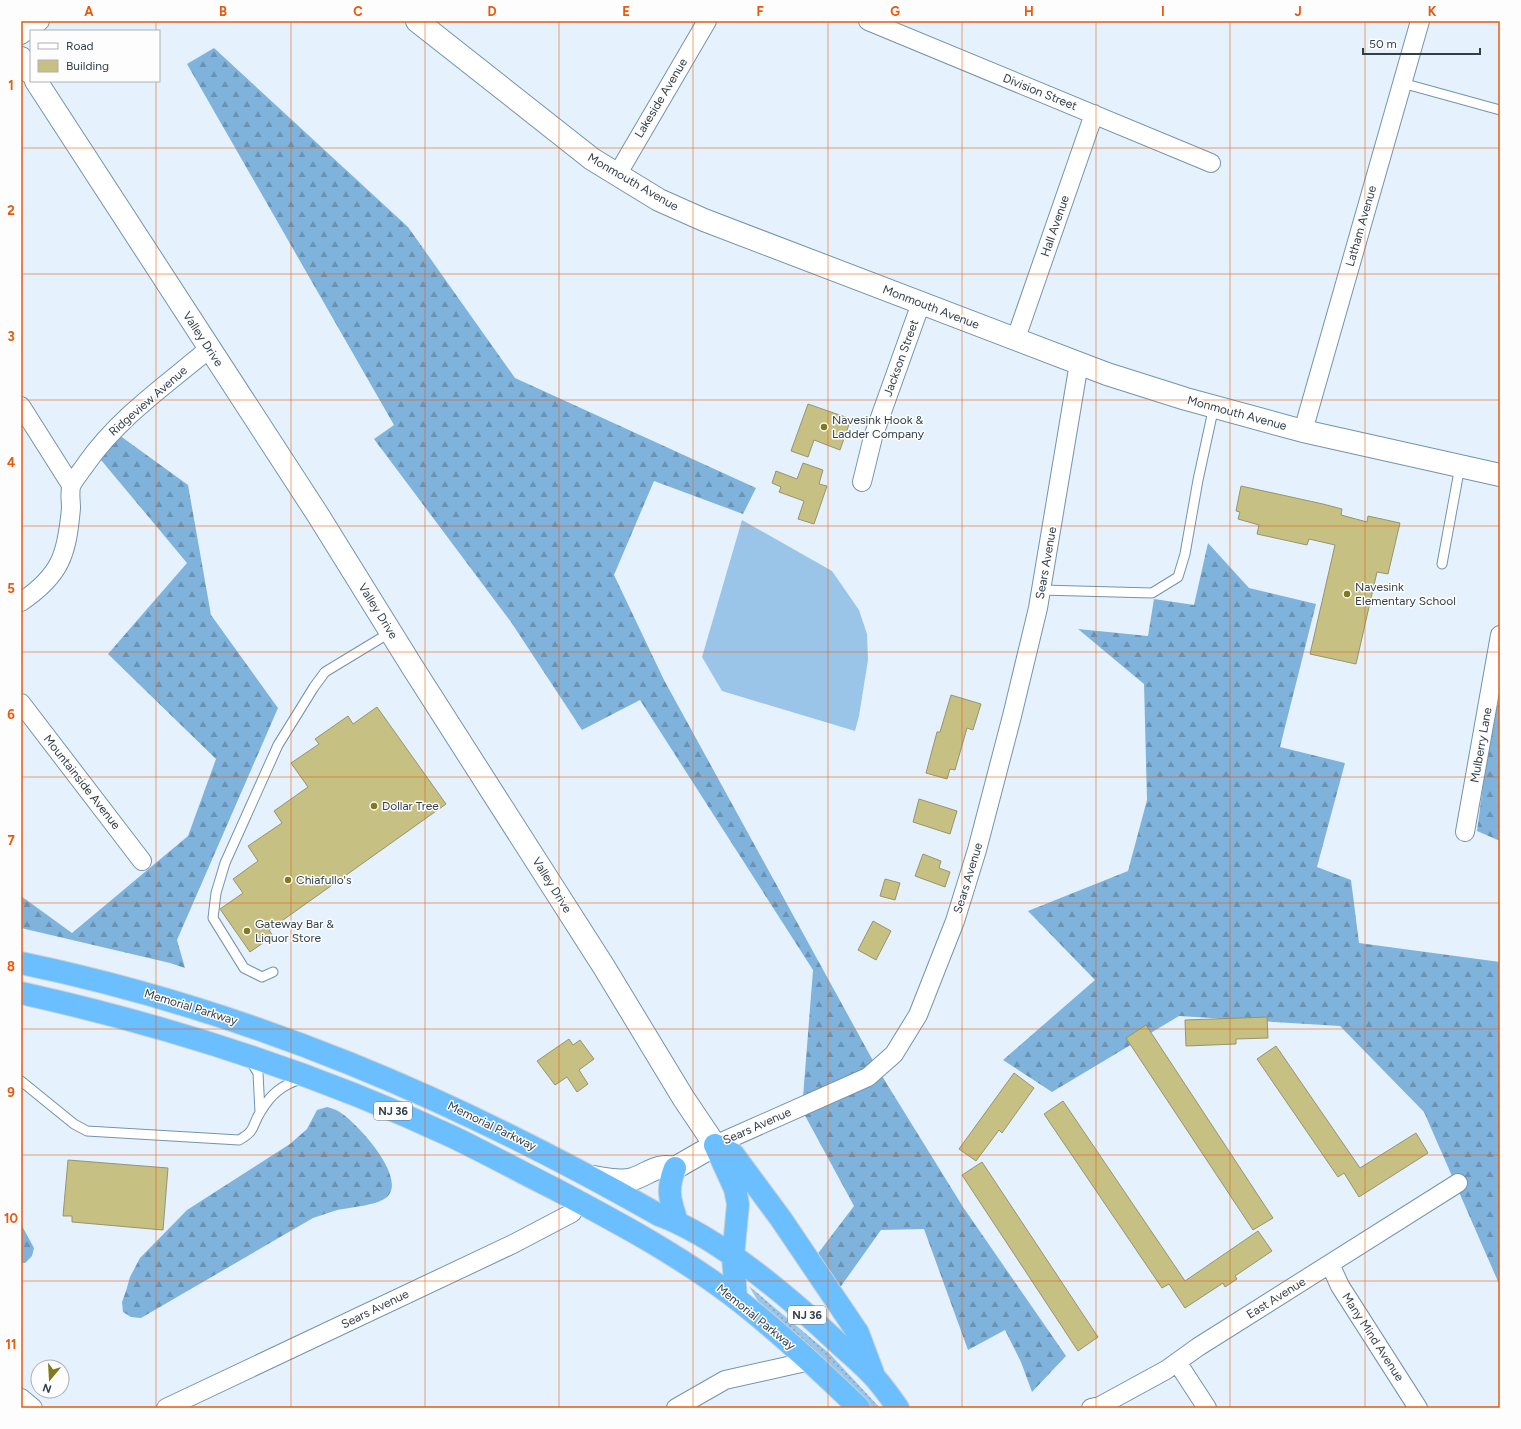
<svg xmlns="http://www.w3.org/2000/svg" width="1521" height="1429" viewBox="0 0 1521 1429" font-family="Figtree,sans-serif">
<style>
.grass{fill:url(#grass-dots)}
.forest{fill:url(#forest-firs)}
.pitch{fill:#9ac5e8}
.building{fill:#c6c082;stroke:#979470}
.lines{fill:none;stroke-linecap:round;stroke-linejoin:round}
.lane-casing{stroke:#7593ab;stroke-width:11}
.street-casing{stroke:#7593ab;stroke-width:20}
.secondary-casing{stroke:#7593ab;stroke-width:24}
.highway-casing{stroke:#ced1d3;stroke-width:24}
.lane{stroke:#fff;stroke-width:9}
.street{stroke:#fff;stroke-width:18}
.secondary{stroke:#fff;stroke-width:22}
.highway{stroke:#6bbfff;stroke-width:22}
.grid{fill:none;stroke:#e8590c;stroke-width:1;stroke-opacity:0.55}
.poi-dot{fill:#82781d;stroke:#fdfdfd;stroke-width:1.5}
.labels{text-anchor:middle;stroke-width:3;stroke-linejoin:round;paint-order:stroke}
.shield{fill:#fdfdfd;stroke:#6f787f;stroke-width:1}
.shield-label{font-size:11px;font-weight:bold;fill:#323f49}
.street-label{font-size:12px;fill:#323f49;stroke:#fdfdfd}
.poi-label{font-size:12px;fill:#323f49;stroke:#fdfdfd;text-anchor:start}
.neatline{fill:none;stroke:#e8590c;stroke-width:1.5}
.grid-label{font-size:13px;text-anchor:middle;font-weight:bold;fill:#e8590c}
</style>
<defs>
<pattern id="grass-dots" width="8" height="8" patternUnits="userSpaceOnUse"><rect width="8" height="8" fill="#9ac5e8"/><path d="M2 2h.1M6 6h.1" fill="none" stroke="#7ea1be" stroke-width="1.8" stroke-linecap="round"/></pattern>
<pattern id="forest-firs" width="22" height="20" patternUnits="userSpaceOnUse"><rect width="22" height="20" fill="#7fb3dc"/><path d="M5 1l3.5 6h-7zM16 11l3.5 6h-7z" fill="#6993b4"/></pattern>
</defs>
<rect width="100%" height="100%" fill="#e5f2fd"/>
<path class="grass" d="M749,1286L830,1354L880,1408H873L840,1376L759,1303Z"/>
<path class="forest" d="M214,48L408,227L515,378L756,488L743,514L654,481L614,575L664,680L877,1068L963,1207L1066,1356L1032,1392L1021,1362L1005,1330L968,1350L924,1229L881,1230L839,1289L816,1256L854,1206L802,1110L813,970L640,700L582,730L511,622L374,439L394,425L187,64Z
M108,427L188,485L211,615L278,708L177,940L185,968L170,963L21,928V896L72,933L188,836L216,759L108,654L187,563L91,448Z
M1208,543L1249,588L1316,604L1280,747L1345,763L1317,867L1351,880L1359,943L1500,962V1286L1424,1112L1340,1026L1179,1016L1052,1092L1003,1060L1095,980L1028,911L1128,871L1147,800L1144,684L1078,629L1148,636L1154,599L1194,605Z
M1500,703V841L1477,831L1493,710Z
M327,1107C330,1108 335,1109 338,1111C356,1121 408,1178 387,1197C377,1206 348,1207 334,1211C327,1213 320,1216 313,1218L141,1318L131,1317L123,1312L122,1302L126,1291L130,1277L140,1258L187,1210L290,1144L307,1129L317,1110Z
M21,1224L34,1248L32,1256L25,1263H21Z"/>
<path class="pitch" d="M742,520L832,571L859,610L867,634L868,660L859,716L855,731L722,691L702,657Z"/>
<path class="building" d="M808,404L851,419L840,450L814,440L808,457L791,451Z
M803,463L823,470L819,484L827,486L814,524L798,519L804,501L779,492L781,487L772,483L776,471L797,479Z
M1241,486L1323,504L1342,509L1341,515L1367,522L1368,516L1400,523L1388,574L1377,572L1356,664L1310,654L1335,545L1309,539L1307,545L1257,534L1259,525L1238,519L1240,512L1236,511Z
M951,695L981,704L973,730L967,728L955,770L950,769L947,779L926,773L937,732H940Z
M377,707L446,804L269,930L273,936L250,952L220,909L243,893L233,879L258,861L248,846L282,823L274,811L308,787L291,763L319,744L315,739L348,716L353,724Z
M919,799L957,811L950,834L913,822Z
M923,854L941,861L939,868L950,872L945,887L915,876Z
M885,879L900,883L895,900L880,896Z
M873,921L891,931L876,960L858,950Z
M1267,1017L1268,1038L1236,1039V1044L1186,1046L1185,1020Z
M1146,1025L1273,1218L1253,1230L1126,1038Z
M569,1039L573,1045L580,1040L594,1059L579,1070L588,1084L577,1092L567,1077L555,1085L537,1061Z
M1276,1046L1360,1168L1416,1133L1428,1153L1359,1197L1344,1173L1338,1177L1257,1059Z
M1014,1073L1034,1088L1002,1133L999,1130L976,1161L959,1149Z
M1063,1101L1185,1281L1258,1231L1272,1251L1235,1276L1237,1279L1225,1287L1223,1283L1185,1308L1169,1284L1162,1288L1044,1114Z
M68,1160L168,1168L163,1230L72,1222V1216H63Z
M982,1162L1098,1337L1078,1351L962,1175Z"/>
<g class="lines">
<g class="lane-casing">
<path id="lane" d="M1402,83L1500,110
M1442,564L1460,466
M1041,590L1152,593L1178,577L1185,554L1198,480L1214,406
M273,972L262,977L244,968L213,918L216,893L225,863L278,745L314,687L325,672L391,632
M250,1060L258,1073L260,1112
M21,1081L74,1124L87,1131L239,1140C257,1130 251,1126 261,1111C271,1094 282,1085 301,1079"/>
</g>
<g class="street-casing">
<path id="street" d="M868,21L1211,163
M21,35L40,21
M617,175L707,21
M1016,338L1094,114
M21,406L71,485
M1303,431L1420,21
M862,482L873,437L921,303
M21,602C61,575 67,554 71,508C71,501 69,490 72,484C76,477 82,470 86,464C119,417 166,385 210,348
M21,703L142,861
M1465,832L1500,635
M715,1145L868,1077L894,1054L918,1015L955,921L977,850L1012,716L1038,608L1079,363
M1330,1264L1340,1286L1418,1408
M1177,1362L1207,1408
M21,1398L33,1408
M166,1408L513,1244L572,1213L578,1202
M676,1408L725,1380L810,1361
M1091,1408L1100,1406L1166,1370L1198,1347L1458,1183"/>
</g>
<g class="secondary-casing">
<path id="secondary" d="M417,21L592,159L659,200L704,220L1107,374L1186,399L1303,431L1500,475
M21,58L31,73
M36,81L318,515L413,668L604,967L684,1099L715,1145L675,1168C656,1164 650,1173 633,1179C620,1183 606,1179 592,1177"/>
</g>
<g class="highway-casing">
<path id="highway" d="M21,963C251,1011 455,1099 659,1215C721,1238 790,1298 838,1343C851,1355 865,1366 876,1379C884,1388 891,1398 898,1408
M21,993C169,1026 316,1073 453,1137C488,1154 521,1172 555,1189C617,1222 679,1255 734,1297C778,1331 819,1369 859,1408
M715,1145L733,1154L781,1219L858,1333L873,1373
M715,1145L735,1189L738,1204L733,1257L736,1298
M675,1168C666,1191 670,1199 677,1222"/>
</g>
<use href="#lane" class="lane"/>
<use href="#street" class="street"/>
<use href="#secondary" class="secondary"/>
<use href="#highway" class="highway"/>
</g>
<path class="grid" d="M156,21V31M291,21V1408M425,21V1408M559,21V1408M693,21V1408M828,21V1408M962,21V1408M1096,21V1408M1230,21V1408M1365,21V1408M156,81V1408M21,148H1500M21,274H1500M21,400H1500M21,526H1500M21,652H1500M21,777H1500M21,903H1500M21,1029H1500M21,1155H1500M21,1281H1500"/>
<g class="poi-dot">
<circle cx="824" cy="427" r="4"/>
<circle cx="1347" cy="594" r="4"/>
<circle cx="374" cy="806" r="4"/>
<circle cx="288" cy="880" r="4"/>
<circle cx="247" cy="931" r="4"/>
</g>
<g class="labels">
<g class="shield">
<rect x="374" y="1102" width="38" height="18" rx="3"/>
<rect x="788" y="1306" width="38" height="18" rx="3"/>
</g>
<g class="shield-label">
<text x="393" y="1115">NJ 36</text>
<text x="807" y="1319">NJ 36</text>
</g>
<g class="street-label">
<text transform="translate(1040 92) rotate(22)" y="4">Division Street</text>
<text transform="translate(661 98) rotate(-59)" y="4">Lakeside Avenue</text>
<text transform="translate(633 182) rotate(30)" y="4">Monmouth Avenue</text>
<text transform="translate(1055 226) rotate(-71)" y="4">Hall Avenue</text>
<text transform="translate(1361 226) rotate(-74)" y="4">Latham Avenue</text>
<text transform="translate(931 307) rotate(21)" y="4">Monmouth Avenue</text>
<text transform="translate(203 339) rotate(57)" y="4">Valley Drive</text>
<text transform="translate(901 358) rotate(-70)" y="4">Jackson Street</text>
<text transform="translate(148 401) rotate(-41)" y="4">Ridgeview Avenue</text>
<text transform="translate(1237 413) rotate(15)" y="4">Monmouth Avenue</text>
<text transform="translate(1046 563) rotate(-80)" y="4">Sears Avenue</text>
<text transform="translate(378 611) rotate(58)" y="4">Valley Drive</text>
<text transform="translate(1481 745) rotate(-80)" y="4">Mulberry Lane</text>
<text transform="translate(82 782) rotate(52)" y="4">Mountainside Avenue</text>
<text transform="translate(968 878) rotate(-73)" y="4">Sears Avenue</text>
<text transform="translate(552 885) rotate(58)" y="4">Valley Drive</text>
<text transform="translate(191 1007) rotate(17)" y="4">Memorial Parkway</text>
<text transform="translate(492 1126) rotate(26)" y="4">Memorial Parkway</text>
<text transform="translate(757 1126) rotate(-24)" y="4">Sears Avenue</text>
<text transform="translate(1276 1298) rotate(-32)" y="4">East Avenue</text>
<text transform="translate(375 1309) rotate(-26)" y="4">Sears Avenue</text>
<text transform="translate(756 1317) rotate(39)" y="4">Memorial Parkway</text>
<text transform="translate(1373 1337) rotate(57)" y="4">Many Mind Avenue</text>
</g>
<g class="poi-label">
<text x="832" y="424">Navesink Hook &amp;<tspan x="832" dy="14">Ladder Company</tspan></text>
<text x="1355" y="591">Navesink<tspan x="1355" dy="14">Elementary School</tspan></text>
<text x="382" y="810">Dollar Tree</text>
<text x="296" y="884">Chiafullo's</text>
<text x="255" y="928">Gateway Bar &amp;<tspan x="255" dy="14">Liquor Store</tspan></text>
</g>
</g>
<rect width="1521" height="1429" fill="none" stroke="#fdfdfd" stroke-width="44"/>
<rect x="30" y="30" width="130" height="52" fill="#fdfdfd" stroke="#acb1b5"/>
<rect x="38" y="43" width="20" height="6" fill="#ffffff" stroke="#acb1b5"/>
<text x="66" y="50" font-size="12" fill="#323f49">Road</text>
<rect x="38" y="60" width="20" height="12" fill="#c6c082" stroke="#acb1b5"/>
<text x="66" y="70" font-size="12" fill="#323f49">Building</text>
<g transform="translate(50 1379) rotate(198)"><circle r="19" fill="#fdfdfd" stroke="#acb1b5"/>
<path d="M0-3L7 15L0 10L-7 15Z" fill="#82781d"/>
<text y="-6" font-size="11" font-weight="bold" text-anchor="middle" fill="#323f49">N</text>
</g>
<path d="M1363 48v6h117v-6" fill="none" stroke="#323f49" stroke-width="2"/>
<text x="1369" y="48" font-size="12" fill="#323f49" stroke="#fdfdfd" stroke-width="3" paint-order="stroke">50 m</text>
<rect x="22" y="22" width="1477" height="1385" class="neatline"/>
<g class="grid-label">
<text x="89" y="16">A</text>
<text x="223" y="16">B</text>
<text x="358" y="16">C</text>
<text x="492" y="16">D</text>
<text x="626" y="16">E</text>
<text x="760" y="16">F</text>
<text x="895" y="16">G</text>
<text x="1029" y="16">H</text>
<text x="1163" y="16">I</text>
<text x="1298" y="16">J</text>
<text x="1432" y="16">K</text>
<text x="11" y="90">1</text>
<text x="11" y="215">2</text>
<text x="11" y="341">3</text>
<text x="11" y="467">4</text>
<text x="11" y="593">5</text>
<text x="11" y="719">6</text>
<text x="11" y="845">7</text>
<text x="11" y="971">8</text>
<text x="11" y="1097">9</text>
<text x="11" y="1223">10</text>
<text x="11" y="1349">11</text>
</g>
</svg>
